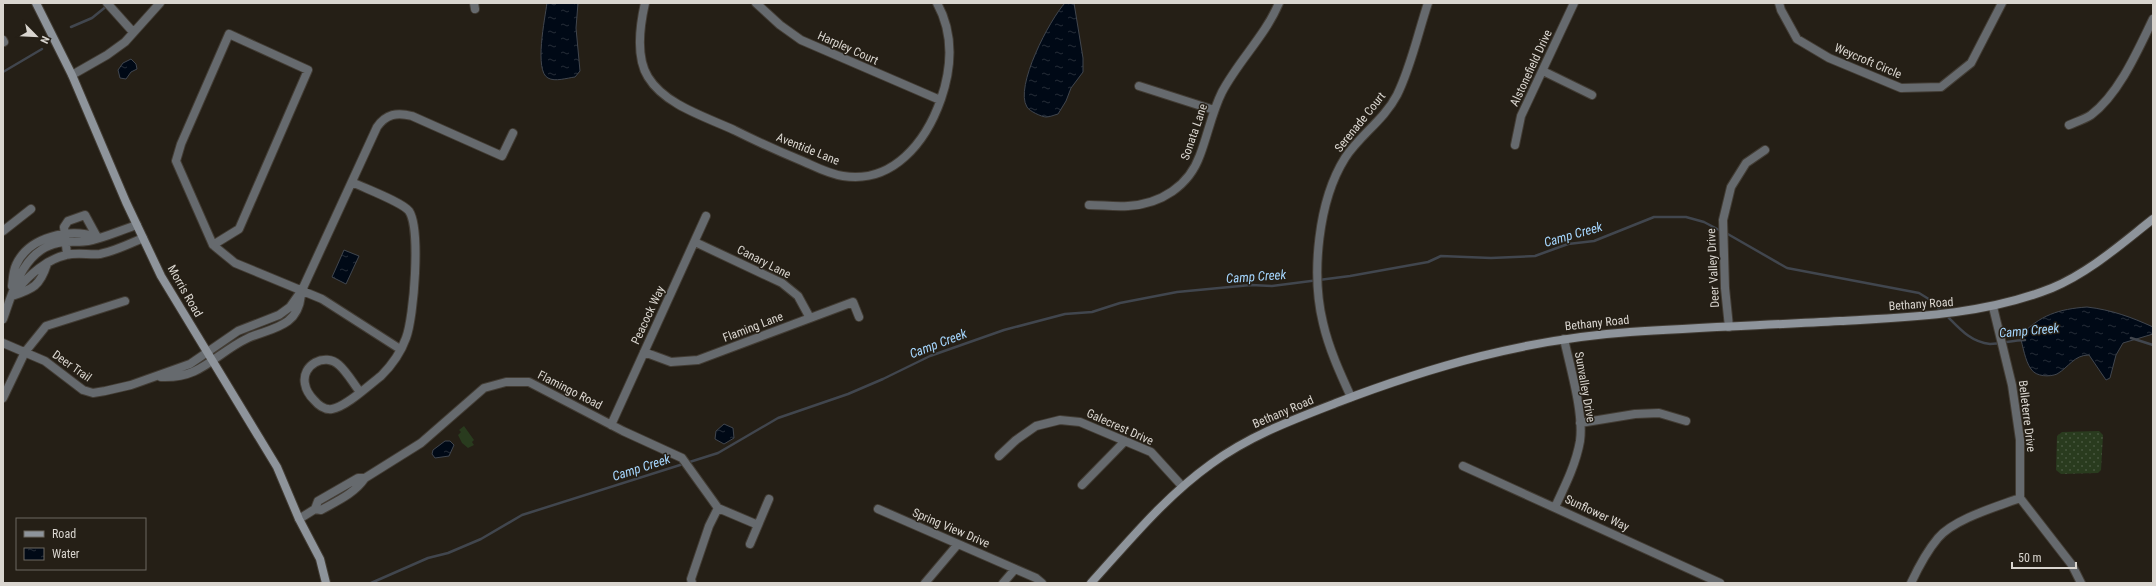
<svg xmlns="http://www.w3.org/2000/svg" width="2156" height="586" viewBox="0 0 2156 586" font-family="'Roboto Condensed',sans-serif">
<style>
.green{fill:#293b1e}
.park{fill:url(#park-dots)}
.water{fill:url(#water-ripples);stroke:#41464e}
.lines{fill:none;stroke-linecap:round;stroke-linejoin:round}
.stream{stroke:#41464e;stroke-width:2.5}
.street-casing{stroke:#423c34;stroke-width:10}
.secondary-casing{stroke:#423c34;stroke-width:10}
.street{stroke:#666a6e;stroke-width:8}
.secondary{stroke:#8e949b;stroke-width:8}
.labels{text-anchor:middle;stroke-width:3;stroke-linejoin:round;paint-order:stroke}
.street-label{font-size:12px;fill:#d9d5cf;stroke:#251f16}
.water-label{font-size:13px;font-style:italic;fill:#a5d6fe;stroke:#251f16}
</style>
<defs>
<pattern id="park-dots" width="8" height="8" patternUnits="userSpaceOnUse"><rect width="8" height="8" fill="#293b1e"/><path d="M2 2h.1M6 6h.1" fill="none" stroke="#47563e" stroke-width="1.8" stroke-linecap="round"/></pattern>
<pattern id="water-ripples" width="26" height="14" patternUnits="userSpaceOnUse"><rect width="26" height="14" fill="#000916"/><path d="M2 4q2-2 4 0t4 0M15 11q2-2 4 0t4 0" fill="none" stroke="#252c37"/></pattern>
</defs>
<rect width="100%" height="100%" fill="#251f16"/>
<path class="green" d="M464,426L474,440L472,442L474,445L468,448L462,443L458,435L461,432L459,430Z"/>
<path class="park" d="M2099,431L2103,435L2101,470L2098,473L2061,474L2056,470L2057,436L2062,432Z"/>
<path class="water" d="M547,3H578L576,28L580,71L575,77C567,78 555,82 548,78C534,71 545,18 547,3Z
M1065,3H1074L1083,58V72L1071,88L1066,101L1058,114C1054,115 1050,117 1046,117C1042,117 1029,111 1027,107C1014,87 1050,19 1065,3Z
M131,59L136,64L137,69L131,72L126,79L120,78L118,70L123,63Z
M344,250L359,256L346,284L332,277Z
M2087,307C2112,310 2131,317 2153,327V334L2123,343L2116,355L2110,378L2106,380L2089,355C2074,355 2069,367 2057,374C2050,377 2036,377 2031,369C2025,361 2023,346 2020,336C2040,315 2059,309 2087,307Z
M724,424L733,428L734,438L724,444L715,439L716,431Z
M445,441H450L454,445L449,456L435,458L432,454L433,450Z"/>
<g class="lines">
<path class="stream" d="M71,27L92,18L108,5
M3,72L42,49
M1726,233L1787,268L1919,293L1932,301L1942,312
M1946,315C1959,328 1970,342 1990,344C2001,344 2013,340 2025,340
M2131,338L2153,345
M371,583L428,558L448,553L481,539L522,515L718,453L778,418L848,394L883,379L930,356L1004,330L1065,314L1092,312L1120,303L1177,292L1251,285L1272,286L1350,276L1428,262L1441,256L1491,258L1535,256L1568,244L1594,241L1654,217H1686L1704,222L1721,231"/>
<g class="street-casing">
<path id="street" d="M107,3L133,32
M474,3L475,9
M645,3C640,25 635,56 648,77C665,105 706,117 734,130C756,141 778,151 800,160C814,166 828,174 843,176C893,184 926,142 941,99C952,67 954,34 937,3
M756,3L780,25L801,40L940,100
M1779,3L1781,10L1797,39L1829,58L1901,88L1941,87L1971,63L2002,3
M3,40L4,42
M1543,71L1592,95
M72,75L107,55L125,42L160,3
M1139,86L1214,110
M2069,125C2076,122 2085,119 2091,115C2119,94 2138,50 2153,19
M1515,145L1521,116L1574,3
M352,182C364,188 402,202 409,211C421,229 414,317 406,338C401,352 391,366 381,376C369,385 346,407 332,409C325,410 319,406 314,400C310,396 306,390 305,384C301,365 325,352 339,365C347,372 353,383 360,392
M1089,205C1101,205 1115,207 1128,206C1161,204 1189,186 1200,155C1208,134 1212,112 1222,92C1239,60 1265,36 1279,3
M3,231L31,209
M695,242L782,283L798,296L810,318
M213,245L239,229L308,70L229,34L181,144L176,161L213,245L235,263L322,299L400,349
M67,254L64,227L68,221L85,215L97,237
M12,286C13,279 13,271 16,265C29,236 70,228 97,237
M17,290C29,275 47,259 66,255C77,252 89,255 100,254C115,251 129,244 143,238
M12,296C33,289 40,286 47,264
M1993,307L2012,385L2020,440V498L2072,565L2081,583
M3,319C13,292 22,253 54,244C65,240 77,243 88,241C104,238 121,230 137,225
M1729,327L1725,288L1723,220L1731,187L1746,163L1765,150
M3,343L45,361L83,390L93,393L105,391L131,385L190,364L238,331L279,315L290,307L302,290L377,127C386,114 397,112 412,116L502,156L513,133
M644,352L671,362L698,360L853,302L859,317
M161,377C202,379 214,354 248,338C261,332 276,330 288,321C296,315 300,305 301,295
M1351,397C1340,373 1329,349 1323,323C1311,274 1318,201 1345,158C1360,135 1384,120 1397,95C1411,67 1418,33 1428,3
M3,398L25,352L46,326L125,301
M1580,423L1635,414L1659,413L1686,421
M611,425L706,216
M999,456L1016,440L1036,426L1060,420L1080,422L1151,452L1182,486
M1463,466L1720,583
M1082,485L1125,441
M1555,507C1565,486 1576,464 1580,441C1584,413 1570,367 1564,339
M315,509L321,510C337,501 354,494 365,478L421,443L484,388L506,382H529L623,431L682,458L718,508L758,525
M878,509L1036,578L1042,583
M299,519L315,509L318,501L358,478H365
M750,544L769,499
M692,583L691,579L709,526L718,508
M925,583L958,544
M1003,583L1015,569
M1911,583C1918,568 1927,551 1938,538C1954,519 1996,507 2020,498"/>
</g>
<g class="secondary-casing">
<path id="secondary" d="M36,3L72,75L126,202L161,276L277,467L299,519L320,559L326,583
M1091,583C1129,541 1165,497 1211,464C1249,436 1292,420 1336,403C1432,366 1528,339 1630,332C1700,327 1770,325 1840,321C1912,317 1984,315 2052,288C2090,272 2121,244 2153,219"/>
</g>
<use href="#street" class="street"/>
<use href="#secondary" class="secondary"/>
</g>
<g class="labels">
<g class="street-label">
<text transform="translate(848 48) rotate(24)" y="4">Harpley Court</text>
<text transform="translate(1868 61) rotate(23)" y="4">Weycroft Circle</text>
<text transform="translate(1531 68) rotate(-65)" y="4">Alstonefield Drive</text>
<text transform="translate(1360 122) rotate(-51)" y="4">Serenade Court</text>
<text transform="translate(1194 132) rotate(-71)" y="4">Sonata Lane</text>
<text transform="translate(808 149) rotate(22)" y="4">Aventide Lane</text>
<text transform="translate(764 262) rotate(27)" y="4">Canary Lane</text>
<text transform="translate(1713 268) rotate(-93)" y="4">Deer Valley Drive</text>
<text transform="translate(185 291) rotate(60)" y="4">Morris Road</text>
<text transform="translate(1921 304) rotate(-4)" y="4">Bethany Road</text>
<text transform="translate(648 315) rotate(-65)" y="4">Peacock Way</text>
<text transform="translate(1597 323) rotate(-6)" y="4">Bethany Road</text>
<text transform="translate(753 327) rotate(-21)" y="4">Flaming Lane</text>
<text transform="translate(72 366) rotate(35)" y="4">Deer Trail</text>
<text transform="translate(1585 387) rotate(80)" y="4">Sunvalley Drive</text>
<text transform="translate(570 390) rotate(27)" y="4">Flamingo Road</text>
<text transform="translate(1283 412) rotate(-23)" y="4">Bethany Road</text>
<text transform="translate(2027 416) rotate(83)" y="4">Belleterre Drive</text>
<text transform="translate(1120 427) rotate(24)" y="4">Galecrest Drive</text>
<text transform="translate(1597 513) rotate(25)" y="4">Sunflower Way</text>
<text transform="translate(951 528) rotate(23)" y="4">Spring View Drive</text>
</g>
<g class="water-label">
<text transform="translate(1573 234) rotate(-16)" y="5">Camp Creek</text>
<text transform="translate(1256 276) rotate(-4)" y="5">Camp Creek</text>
<text transform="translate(2029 330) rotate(-5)" y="5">Camp Creek</text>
<text transform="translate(938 343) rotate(-21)" y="5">Camp Creek</text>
<text transform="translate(641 467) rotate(-18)" y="5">Camp Creek</text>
</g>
</g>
<rect width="2156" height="586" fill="none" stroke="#d9d5cf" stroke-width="8"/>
<rect x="16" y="518" width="130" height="52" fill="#251f16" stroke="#6d6860"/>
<rect x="24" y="531" width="20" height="6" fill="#8e949b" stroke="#6d6860"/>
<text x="52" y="538" font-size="12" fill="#d9d5cf">Road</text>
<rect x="24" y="548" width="20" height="12" fill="url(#water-ripples)" stroke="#6d6860"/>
<text x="52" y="558" font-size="12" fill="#d9d5cf">Water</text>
<g transform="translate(36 36) rotate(114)" stroke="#251f16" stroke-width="3" paint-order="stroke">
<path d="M0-3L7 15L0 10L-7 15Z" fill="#d9d5cf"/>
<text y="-6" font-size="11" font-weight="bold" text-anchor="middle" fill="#d9d5cf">N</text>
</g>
<path d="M2012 562v6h64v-6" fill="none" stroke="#d9d5cf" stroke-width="2"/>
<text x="2018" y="562" font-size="12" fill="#d9d5cf" stroke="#251f16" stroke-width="3" paint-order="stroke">50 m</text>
</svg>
